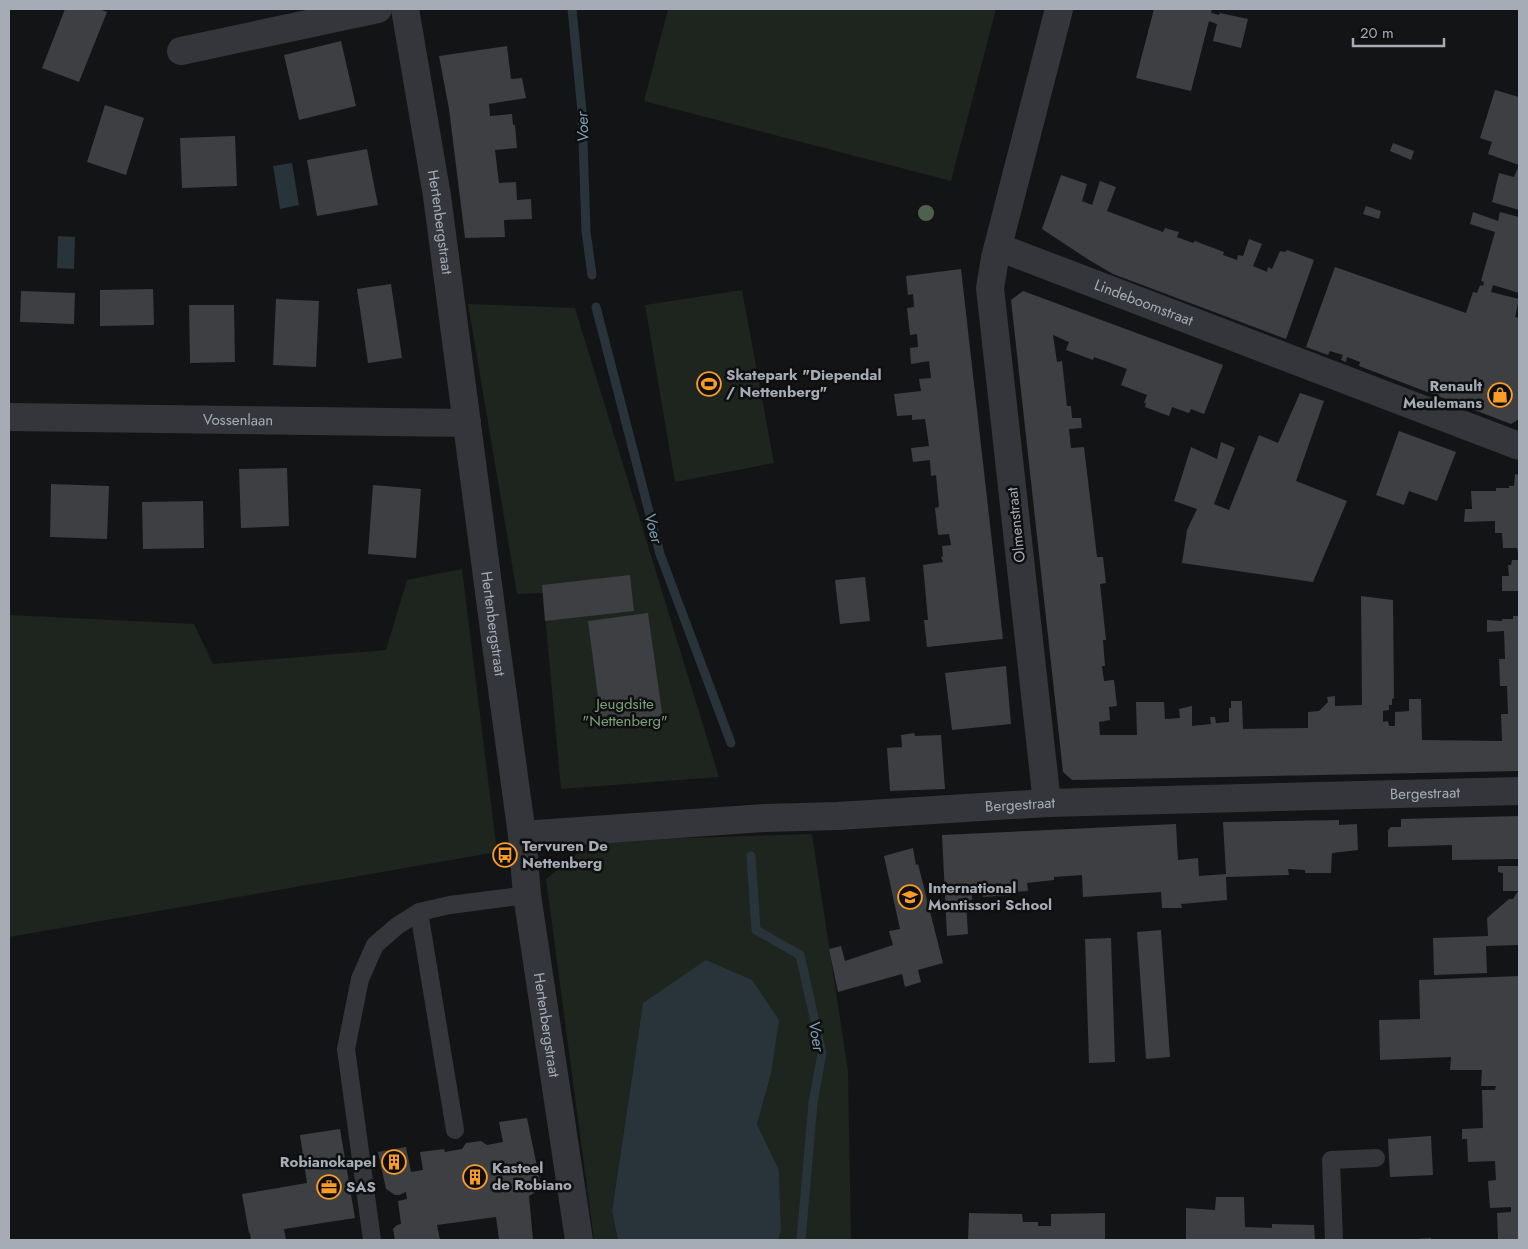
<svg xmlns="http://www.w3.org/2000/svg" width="1528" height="1249" viewBox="0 0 1528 1249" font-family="Jost,sans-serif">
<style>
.green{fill:#1d251e}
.water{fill:#29343a}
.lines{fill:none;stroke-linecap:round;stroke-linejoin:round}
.stream{stroke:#29343a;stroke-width:9}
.building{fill:#3d3f42}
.lane{stroke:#34363b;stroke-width:18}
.street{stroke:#34363b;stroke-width:28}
.tree{fill:#4d624d}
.labels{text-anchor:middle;stroke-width:5;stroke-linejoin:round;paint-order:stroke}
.street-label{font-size:15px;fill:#a5acb6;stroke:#0f0f10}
.poi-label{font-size:15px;font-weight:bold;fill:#a5acb6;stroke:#0f0f10;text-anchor:start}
.park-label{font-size:15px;fill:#7ca27b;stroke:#0f0f10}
.water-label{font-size:16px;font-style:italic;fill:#7a9eb3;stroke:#0f0f10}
</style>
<rect width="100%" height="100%" fill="#131415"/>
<path class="green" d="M668,9H996L951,181L644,101Z
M742,290L774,463L675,482L645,305Z
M468,304L575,308L719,777L561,789L543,593L517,594Z
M462,569L497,852L9,937V615L194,624L213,664L386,650L407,580Z
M812,834L848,1071L851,1240H778L781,1231L779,1170L757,1124L771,1074L643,1003L612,1211L618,1240H594L546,879L593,841Z"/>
<path class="water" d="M292,163L299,205L280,209L273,166Z
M58,236L75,237L74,269L57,268Z
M706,960L752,980L779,1020L771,1074L757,1124L779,1170L781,1231L778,1240H618L612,1211L643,1003Z"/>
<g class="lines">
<path class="stream" d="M572,9L582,111L586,231L592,275
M596,307L660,554L731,743
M751,856L756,930L800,955L822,1053L813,1103L801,1240"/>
</g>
<path class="building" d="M65,9H99L107,12L79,82L42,68Z
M1154,9H1212L1211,13L1219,15L1220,13L1248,19L1241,48L1213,41L1217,24L1209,21L1191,91L1136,78Z
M341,41L356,106L299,120L284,55Z
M507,46L511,79L522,78L526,98L489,104L490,116L512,114L513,125H515L517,148L495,150L499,183L516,182L517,200L531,199L532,219L504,220L505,237L465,238L449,109L439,56Z
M1495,90L1519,97V210L1492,202L1499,173L1514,177L1519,165L1488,154L1492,142L1480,138Z
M105,105L144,118L126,175L87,162Z
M235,136L237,186L182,188L180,138Z
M1393,143L1414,151L1411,160L1390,151Z
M367,149L378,205L317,216L307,160Z
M1061,175L1087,184L1082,201L1092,205L1100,181L1116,187L1107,211L1163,232L1165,228L1179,232L1177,237L1193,243L1195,241L1224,252L1223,255L1237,260L1238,255L1243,256L1249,239L1262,244L1253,266L1267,272L1268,267L1272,269L1280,251L1285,252L1287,250L1314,260L1286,339L1113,274L1089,260L1042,229Z
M1366,206L1381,211L1379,219L1363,214Z
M1473,212L1498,221L1500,212L1519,217V293L1493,285L1491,292L1519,299L1515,317L1519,318L1518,328L1519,329V419L1511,424L1359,366L1360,362L1347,357L1346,362L1341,360L1343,355L1330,351L1328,355L1306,347L1335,267L1466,313L1473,292L1477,293L1480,285L1483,286L1484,282L1481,281L1495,232L1470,224Z
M961,269L1003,639L927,647L924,620H928L923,565L943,562L941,557L943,556L942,546L951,545L949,534L938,535L935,508L939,507L936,475L931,476L930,460L913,462L911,448L929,446L925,419L912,420V415L897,416L894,394L921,391L919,379L931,378L929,361L911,364L910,348L918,347L917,334L910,335L907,308L914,307L913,294L908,295L906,276Z
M391,284L402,358L368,363L357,289Z
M153,289L154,325L100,326V290Z
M21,291L75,293L74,324L20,322Z
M1023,291L1223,365L1204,414L1191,409L1189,413L1172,407L1169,416L1145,407L1146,403H1144L1147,395L1121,385L1127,369L1094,357L1093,360L1066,350L1069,342L1053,335L1057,362L1062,361L1067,406H1071L1072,418H1081L1082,428L1069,429L1071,448L1084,447L1097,557H1103L1106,583L1100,584L1106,640H1103L1105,666H1102L1104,681L1114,680L1117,706L1109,707L1110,720L1099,722L1100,735H1137L1136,702H1164L1165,719L1180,718L1179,709L1192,706V726L1211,724L1210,717H1215L1216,723L1229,722V708H1231V701H1242L1243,729L1308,728V712L1319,711L1328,702L1327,697L1335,696V706L1362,705L1361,596L1393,600L1394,698L1392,699V705H1389V710L1383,711V722L1388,721L1389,726H1395V712L1409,711V699H1421L1422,740L1502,741L1501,714H1508L1507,686H1500L1499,659H1505L1504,631L1487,632V620L1502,621V619H1513V616H1519V771L1072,780L1063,772L1011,300Z
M276,299L319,301L316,367L273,365Z
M189,305H234L235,362L190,363Z
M1300,393L1324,401L1296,481L1347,501L1313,582L1182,563L1187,530L1197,509L1174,501L1191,447L1217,459L1221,442L1235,448L1214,504L1229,510L1259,435L1278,443Z
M1399,431L1456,452L1437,501L1409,491L1404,505L1376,495Z
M287,468L289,526L241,528L239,469Z
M1515,474L1519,475V553H1518L1517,548H1503L1502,533H1495V521L1464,522L1465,509H1472L1471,491H1496V488H1509V486H1514Z
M51,484L109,486L107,539L50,537Z
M373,485L421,489L416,558L368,554Z
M203,501L204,548L143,549L142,502Z
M1512,560H1519V591H1502V576H1509L1508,565H1511Z
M630,575L634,611L545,621L542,585Z
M865,577L870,621L840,624L835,580Z
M648,613L663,720L602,728L588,621Z
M1006,666L1011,724L952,730L945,673Z
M914,733L915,736L941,735L945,789L890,791L887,748L902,747L901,735Z
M1519,816L1518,859L1452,860V845L1388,847V830L1391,827H1401V819Z
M1339,820V825L1357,824L1358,850L1332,853L1331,873H1305V870L1288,869L1289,875L1226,877L1227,900L1181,904L1182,908H1162L1161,892L1083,897L1082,875L1054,877V880L1027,883L1028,891L1012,892V895L983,897L982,894L972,895V900L966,901L968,934L947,936L942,835L1176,824L1178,860L1198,858L1199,876L1226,874L1223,822Z
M913,848L916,865L918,864L943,963L918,970L921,982L905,987L902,974L838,992L829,949L841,946L845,961L893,945L889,931L900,929L884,856Z
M1498,866H1519V945L1486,946L1487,973L1434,975L1433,938L1488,936L1487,918L1509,899H1513L1518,891H1503V873L1498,872Z
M1161,930L1170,1057L1146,1059L1137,932Z
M1111,938L1115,1062L1089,1063L1085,939Z
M1519,976V1240H1498L1497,1213L1511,1212V1207L1490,1208L1488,1181L1496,1180L1495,1161L1468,1162L1467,1139H1462V1129L1483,1128L1482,1090H1495L1496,1086H1481L1482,1070H1450L1451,1057L1380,1060L1379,1020L1420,1019L1419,980Z
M527,1118L540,1181L537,1182L536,1189L534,1193L529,1196L533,1240H499L496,1217L437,1225L440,1240H395L393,1229L397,1225L401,1224L398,1201L407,1199L406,1192L399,1195H395L386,1189L378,1152L406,1147L411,1172L423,1170L420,1152L444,1149L445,1152L462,1149L466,1143L481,1141L487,1145L503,1142L499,1122Z
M340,1129L355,1218L284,1229L286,1240H251L250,1233H249L242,1194L307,1183L300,1135Z
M1431,1136L1433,1175L1390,1177L1388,1139Z
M1216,1197H1244L1245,1227L1272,1228V1224L1314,1225L1315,1240H1186V1208L1215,1210Z
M969,1213L1022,1214L1023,1222H1038V1226H1051V1214L1105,1213V1240H968Z
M1431,1238V1240H1416V1239Z"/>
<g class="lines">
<path class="lane" d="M419,912L455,1130
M372,1240L346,1049L360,979L375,945L397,926L419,912L450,905L527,895
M1334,1240L1331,1160L1376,1158"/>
<g class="street">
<path id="s1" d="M405,9L437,196L496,645L522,835L527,895L579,1240"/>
<path d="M181,51L378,9"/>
<path id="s2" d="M998,247L1519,446"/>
<path id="s3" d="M9,417L467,423"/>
<path d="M1047,803L990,288L995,258L1059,9"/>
<path id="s4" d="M522,835L765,818L838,816L1047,803L1519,791"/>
</g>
</g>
<circle class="tree" cx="926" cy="213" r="8"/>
<defs>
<g id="stadium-ring" transform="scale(1.25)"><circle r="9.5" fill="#0f0f10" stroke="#f99d28" stroke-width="1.5"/><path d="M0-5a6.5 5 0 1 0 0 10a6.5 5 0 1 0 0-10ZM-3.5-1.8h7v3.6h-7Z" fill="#f99d28"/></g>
<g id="shop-ring" transform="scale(1.25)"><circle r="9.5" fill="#0f0f10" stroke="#f99d28" stroke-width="1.5"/><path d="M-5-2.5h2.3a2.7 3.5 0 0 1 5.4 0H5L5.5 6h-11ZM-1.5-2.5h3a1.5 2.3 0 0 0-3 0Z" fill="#f99d28"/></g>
<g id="bus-ring" transform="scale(1.25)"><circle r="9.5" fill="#0f0f10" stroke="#f99d28" stroke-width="1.5"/><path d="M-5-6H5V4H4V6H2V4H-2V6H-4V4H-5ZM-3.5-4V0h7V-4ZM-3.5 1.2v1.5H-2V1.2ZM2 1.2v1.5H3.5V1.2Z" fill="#f99d28"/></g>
<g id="school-ring" transform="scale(1.25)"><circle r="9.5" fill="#0f0f10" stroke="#f99d28" stroke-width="1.5"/><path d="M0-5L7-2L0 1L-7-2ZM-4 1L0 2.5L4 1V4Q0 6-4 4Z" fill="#f99d28"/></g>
<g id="building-ring" transform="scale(1.25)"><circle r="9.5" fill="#0f0f10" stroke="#f99d28" stroke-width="1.5"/><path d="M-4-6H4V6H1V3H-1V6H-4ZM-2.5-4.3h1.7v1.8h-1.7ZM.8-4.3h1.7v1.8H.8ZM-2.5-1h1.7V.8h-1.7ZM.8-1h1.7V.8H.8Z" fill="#f99d28"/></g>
<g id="office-ring" transform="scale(1.25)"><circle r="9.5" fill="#0f0f10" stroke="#f99d28" stroke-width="1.5"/><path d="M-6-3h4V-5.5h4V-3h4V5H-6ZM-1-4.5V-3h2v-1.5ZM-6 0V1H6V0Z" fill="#f99d28"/></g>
</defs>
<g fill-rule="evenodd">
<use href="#stadium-ring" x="709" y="384"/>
<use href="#shop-ring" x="1500" y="395"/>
<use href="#bus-ring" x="505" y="855"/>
<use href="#school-ring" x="910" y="897"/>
<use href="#building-ring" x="394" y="1162"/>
<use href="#building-ring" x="475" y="1177"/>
<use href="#office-ring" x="329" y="1187"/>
</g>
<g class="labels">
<g class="street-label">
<text dy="5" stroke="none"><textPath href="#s1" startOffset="216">Hertenbergstraat</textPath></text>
<text dy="5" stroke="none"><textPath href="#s2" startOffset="156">Lindeboomstraat</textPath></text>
<text dy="5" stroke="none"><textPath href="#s3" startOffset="229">Vossenlaan</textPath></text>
<text transform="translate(1016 525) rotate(-96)" y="5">Olmenstraat</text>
<text dy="5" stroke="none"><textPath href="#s1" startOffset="621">Hertenbergstraat</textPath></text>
<text dy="5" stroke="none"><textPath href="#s4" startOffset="904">Bergestraat</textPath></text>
<text dy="5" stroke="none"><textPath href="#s4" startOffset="499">Bergestraat</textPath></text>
<text dy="5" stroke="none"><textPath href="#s1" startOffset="1026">Hertenbergstraat</textPath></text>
</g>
<g class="poi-label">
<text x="726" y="380">Skatepark "Diependal<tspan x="726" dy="17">/ Nettenberg"</tspan></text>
<text x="1482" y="391" text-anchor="end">Renault<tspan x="1482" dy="17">Meulemans</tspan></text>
<text x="522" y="851">Tervuren De<tspan x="522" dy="17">Nettenberg</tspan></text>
<text x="928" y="893">International<tspan x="928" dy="17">Montissori School</tspan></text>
<text x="376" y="1167" text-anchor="end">Robianokapel</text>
<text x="492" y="1173">Kasteel<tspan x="492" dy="17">de Robiano</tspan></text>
<text x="346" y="1192">SAS</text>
</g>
<g class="park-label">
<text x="625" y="709">Jeugdsite<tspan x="625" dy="17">"Nettenberg"</tspan></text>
</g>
<g class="water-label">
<text transform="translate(582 127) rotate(-93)" y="6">Voer</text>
<text transform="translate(654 528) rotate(75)" y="6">Voer</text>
<text transform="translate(817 1036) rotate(80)" y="6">Voer</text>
</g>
</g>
<rect width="1528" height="1249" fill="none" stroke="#a5acb6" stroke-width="20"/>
<path d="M1353 38v8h91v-8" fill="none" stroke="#a5acb6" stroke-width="2.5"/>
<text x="1360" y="38" font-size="15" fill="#a5acb6" stroke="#0f0f10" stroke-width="4" paint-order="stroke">20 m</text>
</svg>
